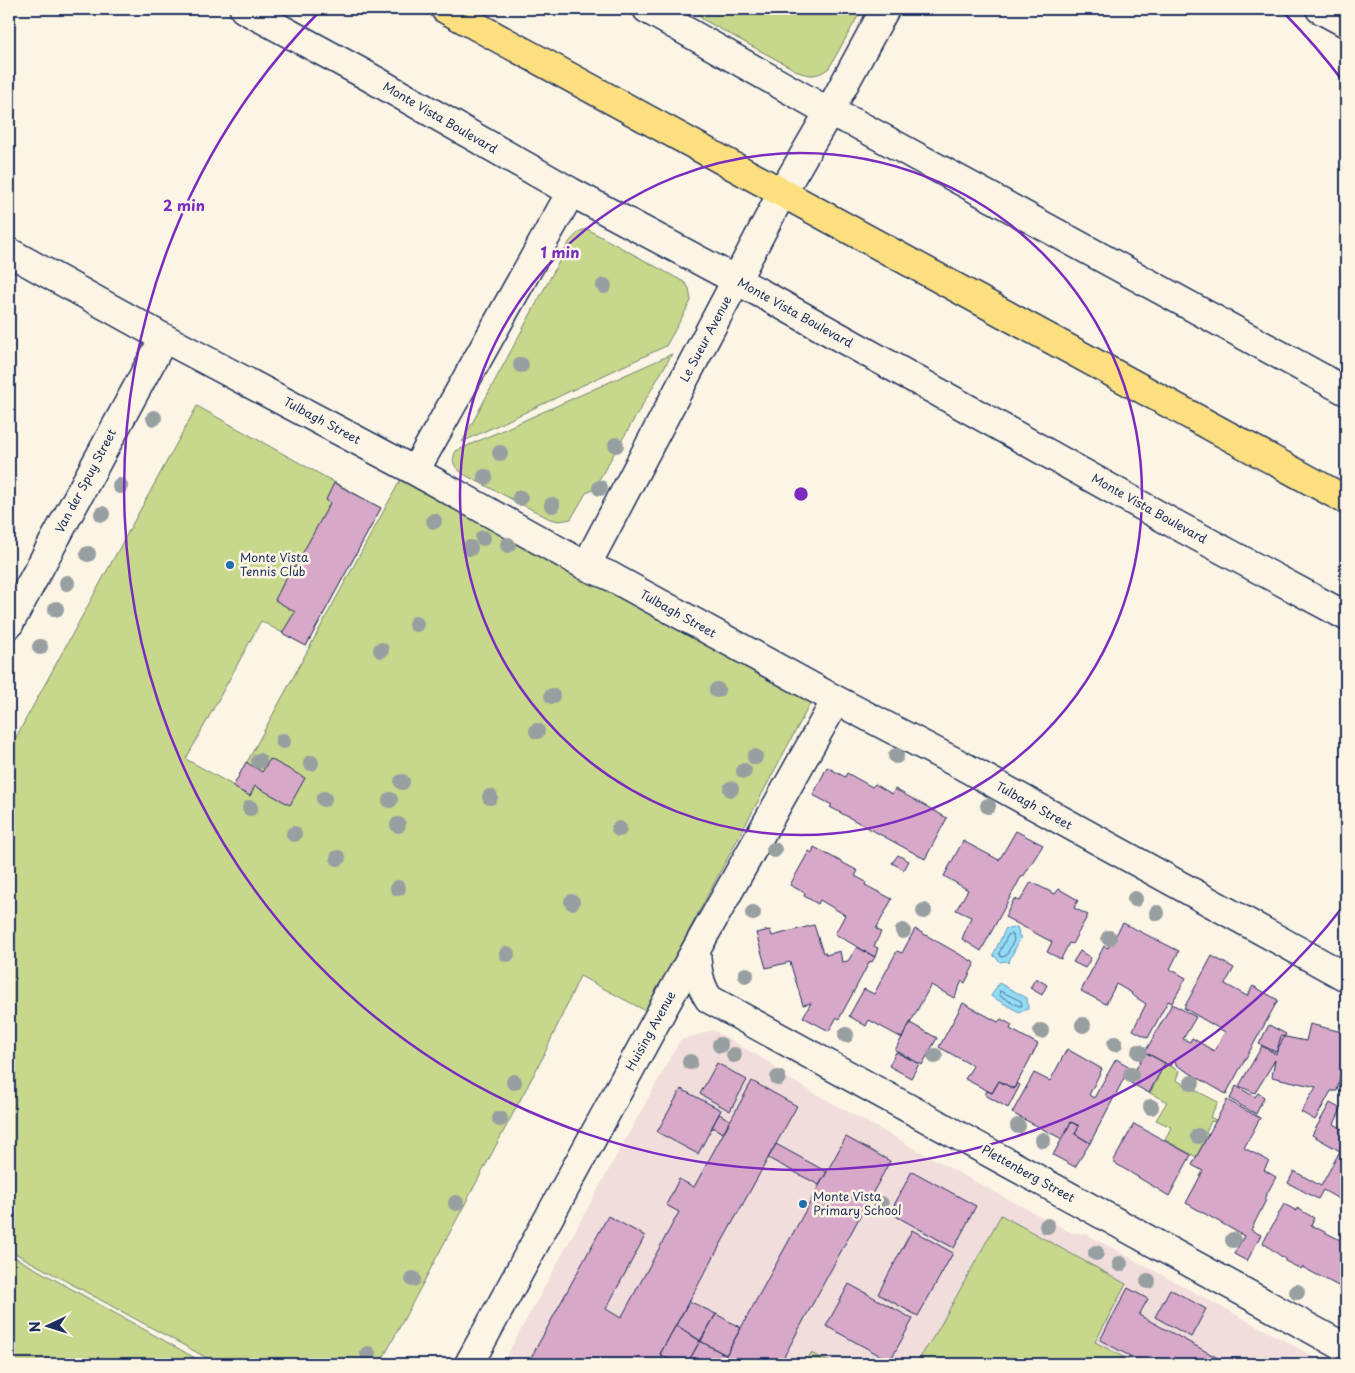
<svg xmlns="http://www.w3.org/2000/svg" width="1355" height="1373" viewBox="0 0 1355 1373" font-family="'Playpen Sans',sans-serif">
<style>
.built{fill:#f1dedc}
.green{fill:#c7d78b;stroke:#718374}
.water{fill:#93dcf5;stroke:#6397b9}
.lines{fill:none;stroke-linecap:round;stroke-linejoin:round}
.shore{stroke:#4b749a;stroke-width:1}
.building{fill:#d8a8c8;stroke:#1b2f5e}
.minor-casing{stroke:#1b2f5e;stroke-width:31}
.major-casing{stroke:#1b2f5e;stroke-width:31}
.minor{stroke:#fcf5e5;stroke-width:28}
.major{stroke:#fce080;stroke-width:28}
.tree{fill:#989fa1}
.ring{fill:none;stroke:#7b2cbf;stroke-width:2.5}
.poi-dot{fill:#1f6fb2;stroke:#fcf5e5;stroke-width:2}
.labels{text-anchor:middle;stroke-width:5;stroke-linejoin:round;paint-order:stroke}
.street-label{font-size:12px;fill:#1b2f5e;stroke:#fcf5e5}
.poi-label{font-size:12px;fill:#1b2f5e;stroke:#fcf5e5;text-anchor:start}
.centre{fill:#7b2cbf;stroke:#fcf5e5;stroke-width:2.5}
.ring-label{font-size:15px;text-anchor:middle;font-weight:bold;fill:#7b2cbf;stroke:#fcf5e5;stroke-width:5;stroke-linejoin:round;paint-order:stroke}
</style>
<rect width="100%" height="100%" fill="#fcf5e5"/>
<filter id="ink" filterUnits="userSpaceOnUse"><feTurbulence type="fractalNoise" baseFrequency=".02" numOctaves="2"/><feDisplacementMap in="SourceGraphic" scale="10" xChannelSelector="R" yChannelSelector="G"/><feConvolveMatrix kernelMatrix="1 2 1 2 8 2 1 2 1" color-interpolation-filters="sRGB"/></filter>
<g filter="url(#ink)">
<path class="built" d="M713,1030L772,1064L780,1074L961,1174L1072,1233L1086,1234L1311,1355L1314,1364H502L680,1040Z"/>
<path class="green" d="M695,9H862L829,68C820,75 813,77 801,73L702,19Z
M587,229L684,282L689,288L691,301L666,346L462,442L570,241L580,231Z
M672,354L593,490L586,493L571,519L559,521L550,519L467,476C457,470 449,464 456,451Z
M197,406L381,508L306,646L261,621L186,759L234,786L401,479L811,702L646,1011L580,976L543,1057L380,1364H218L9,1250V750Z
M1165,1063L1179,1071L1176,1080L1218,1102L1210,1117L1216,1120L1215,1122L1211,1121L1206,1132L1208,1135L1196,1157L1165,1140L1171,1127L1156,1120L1167,1102L1150,1093Z
M1001,1215L1126,1284L1095,1342L1136,1364H916L939,1328Z
M9,1254L206,1364H9Z
M811,1353L833,1364H805Z"/>
<path class="water" d="M1017,927L1019,933L1018,935L1021,937L1008,963L1006,961L1000,962L993,955L1006,928L1009,929Z
M999,983L1027,998L1028,1009L1019,1012L992,997L991,996Z"/>
<g class="lines">
<path class="shore" d="M1011,934L1013,935L1014,940L1006,956L1001,957L999,953L1008,935Z
M1000,991L1021,1001L1022,1006H1019L1000,996Z"/>
</g>
<path class="building" d="M334,483L381,508L306,646L282,633L295,612L275,600L292,566L295,567L330,503L326,500Z
M270,759L305,778L290,805L255,786L250,796L233,787L246,762L262,772Z
M827,767L845,777L847,773L872,787L875,784L892,794L895,789L947,818L925,859L830,807L832,805L813,795Z
M1016,831L1043,845L1023,877H1021L981,951L962,939L971,917L956,910L968,890L944,876L963,841L999,860Z
M814,847L858,871L855,876L866,882L865,885L892,899L876,929L881,932L874,946L878,948L875,957L835,934L845,915L820,900L818,904L804,896L805,893L790,885L809,851L812,853Z
M898,855L909,861L904,870L892,863Z
M1031,882L1055,894L1059,889L1078,900L1074,908L1088,915L1072,944L1069,943L1061,959L1047,952L1052,942L1005,917L1014,899L1020,901Z
M1123,923L1179,951L1170,969L1186,978L1172,1003L1168,1001L1148,1038L1133,1030L1146,1004L1131,994L1132,993L1116,984L1106,1004L1081,991L1104,946L1108,948Z
M814,925L823,953L825,952L826,955L840,951L842,962L848,961L857,947L875,957L872,962L870,961L839,1019L837,1017L829,1031L803,1017L811,1003L803,1005L790,962L766,968L756,933L770,930L772,936Z
M915,929L975,963L965,983L962,981L954,998L931,985L902,1038L869,1020L866,1026L849,1016L864,989L874,994L897,951L902,953Z
M1080,951L1091,958L1085,968L1073,962Z
M1212,956L1234,968L1225,984L1247,996L1253,986L1278,1000L1226,1094L1176,1065V1063L1173,1061L1170,1066L1145,1052L1172,1004L1196,1017L1183,1039L1190,1042L1192,1038L1214,1051L1225,1032L1184,1008Z
M1036,978L1047,985L1042,995L1030,988Z
M963,1003L998,1022L1001,1019L1012,1025L1010,1029L1038,1044L1014,1089L999,1081L992,1093L965,1079L973,1066L939,1047Z
M910,1023L937,1038L922,1065L895,1050Z
M1310,1024L1346,1033V1047L1337,1091H1331L1315,1120L1301,1112L1316,1087L1272,1077L1275,1060L1255,1093L1239,1086L1262,1046L1276,1054L1281,1036L1306,1041Z
M1269,1025L1286,1034L1276,1052L1259,1044Z
M1067,1049L1102,1069L1089,1095L1094,1098L1116,1059L1130,1067L1090,1143L1075,1134L1079,1126L1071,1122L1062,1139L1012,1113L1034,1073L1050,1081Z
M896,1052L919,1064L911,1078L889,1066Z
M1145,1052L1165,1063L1149,1093L1129,1082Z
M717,1063L747,1080L730,1111L700,1094Z
M752,1081L797,1106L660,1354L677,1364L528,1363L608,1216L645,1236L606,1309L621,1318L679,1212L666,1205L679,1179L694,1187Z
M999,1081L1014,1089L1017,1082L1020,1085L1008,1108L985,1095L987,1091L992,1093Z
M1236,1086L1255,1097L1258,1093L1264,1097L1256,1114L1230,1099Z
M681,1089L721,1110L698,1154L657,1132Z
M1227,1100L1260,1118L1244,1148L1269,1161L1264,1170L1276,1177L1264,1199L1266,1200L1251,1230L1261,1235L1247,1261L1234,1254L1244,1236L1186,1203L1203,1171L1192,1165Z
M1330,1103L1341,1109L1334,1124L1346,1131V1203L1323,1190L1318,1199L1288,1183L1294,1171L1321,1186L1340,1151L1312,1135Z
M719,1114L730,1120L723,1133L712,1127Z
M1071,1122L1079,1126L1075,1134L1090,1143L1075,1167L1053,1155Z
M1134,1124L1191,1155L1169,1196L1113,1162Z
M846,1137L890,1161L780,1364H721Z
M776,1144L827,1172L819,1185L768,1158Z
M912,1171L976,1206L954,1248L890,1213Z
M1284,1204L1297,1211V1208L1314,1218L1311,1225L1346,1243V1290L1302,1267L1301,1269L1285,1261V1259L1263,1243Z
M912,1230L953,1253L918,1316L878,1294Z
M849,1284L913,1319L890,1361L826,1326Z
M1128,1288L1148,1299L1139,1315L1229,1364H1145L1100,1340Z
M1170,1289L1206,1309L1191,1337L1155,1317Z
M689,1301L716,1314L701,1341L676,1325Z
M716,1314L741,1328L726,1355L700,1341Z
M676,1325L700,1341L687,1364H677L660,1354Z
M700,1341L726,1355L721,1364H687Z"/>
<g class="lines">
<g class="minor-casing">
<path id="minor" d="M244,9L364,74L571,192L764,295L1169,521L1346,616
M647,9L829,112L855,123L1346,391
M1320,9L1346,23
M9,252L164,338L415,471L586,566L610,576L836,700L961,765L1346,977
M415,471L571,192
M586,566L782,193L829,112L885,9
M9,624L164,338
M696,951C697,969 699,984 709,999L1346,1348
M469,1364L665,1005L836,700"/>
</g>
<g class="major-casing">
<path id="major" d="M445,9L1346,500"/>
</g>
<use href="#minor" class="minor"/>
<use href="#major" class="major"/>
</g>
<g class="tree">
<circle cx="604" cy="286" r="8"/>
<circle cx="521" cy="365" r="8"/>
<circle cx="154" cy="418" r="8"/>
<circle cx="616" cy="445" r="8"/>
<circle cx="500" cy="453" r="8"/>
<circle cx="485" cy="477" r="8"/>
<circle cx="120" cy="486" r="8"/>
<circle cx="600" cy="488" r="8"/>
<circle cx="520" cy="498" r="8"/>
<circle cx="552" cy="505" r="8"/>
<circle cx="102" cy="514" r="8"/>
<circle cx="434" cy="521" r="8"/>
<circle cx="483" cy="538" r="8"/>
<circle cx="508" cy="545" r="8"/>
<circle cx="470" cy="548" r="8"/>
<circle cx="88" cy="554" r="8"/>
<circle cx="67" cy="583" r="8"/>
<circle cx="56" cy="609" r="8"/>
<circle cx="416" cy="624" r="8"/>
<circle cx="40" cy="647" r="8"/>
<circle cx="381" cy="650" r="8"/>
<circle cx="717" cy="690" r="8"/>
<circle cx="552" cy="696" r="8"/>
<circle cx="537" cy="731" r="8"/>
<circle cx="283" cy="741" r="8"/>
<circle cx="896" cy="756" r="8"/>
<circle cx="755" cy="757" r="8"/>
<circle cx="259" cy="761" r="8"/>
<circle cx="311" cy="763" r="8"/>
<circle cx="744" cy="771" r="8"/>
<circle cx="402" cy="782" r="8"/>
<circle cx="731" cy="789" r="8"/>
<circle cx="490" cy="797" r="8"/>
<circle cx="324" cy="799" r="8"/>
<circle cx="390" cy="800" r="8"/>
<circle cx="988" cy="806" r="8"/>
<circle cx="250" cy="808" r="8"/>
<circle cx="398" cy="825" r="8"/>
<circle cx="619" cy="829" r="8"/>
<circle cx="294" cy="834" r="8"/>
<circle cx="774" cy="850" r="8"/>
<circle cx="338" cy="858" r="8"/>
<circle cx="398" cy="888" r="8"/>
<circle cx="1135" cy="899" r="8"/>
<circle cx="572" cy="902" r="8"/>
<circle cx="924" cy="911" r="8"/>
<circle cx="753" cy="913" r="8"/>
<circle cx="1157" cy="913" r="8"/>
<circle cx="903" cy="931" r="8"/>
<circle cx="1109" cy="938" r="8"/>
<circle cx="507" cy="954" r="8"/>
<circle cx="746" cy="975" r="8"/>
<circle cx="1083" cy="1025" r="8"/>
<circle cx="1041" cy="1031" r="8"/>
<circle cx="846" cy="1035" r="8"/>
<circle cx="1115" cy="1044" r="8"/>
<circle cx="720" cy="1045" r="8"/>
<circle cx="1139" cy="1052" r="8"/>
<circle cx="734" cy="1055" r="8"/>
<circle cx="935" cy="1056" r="8"/>
<circle cx="690" cy="1062" r="8"/>
<circle cx="1131" cy="1075" r="8"/>
<circle cx="778" cy="1078" r="8"/>
<circle cx="514" cy="1082" r="8"/>
<circle cx="1192" cy="1083" r="8"/>
<circle cx="1151" cy="1107" r="8"/>
<circle cx="500" cy="1119" r="8"/>
<circle cx="1018" cy="1126" r="8"/>
<circle cx="1198" cy="1136" r="8"/>
<circle cx="1043" cy="1140" r="8"/>
<circle cx="456" cy="1203" r="8"/>
<circle cx="881" cy="1204" r="8"/>
<circle cx="1047" cy="1226" r="8"/>
<circle cx="1233" cy="1240" r="8"/>
<circle cx="1096" cy="1253" r="8"/>
<circle cx="1120" cy="1264" r="8"/>
<circle cx="413" cy="1279" r="8"/>
<circle cx="1148" cy="1281" r="8"/>
<circle cx="1297" cy="1292" r="8"/>
<circle cx="368" cy="1354" r="8"/>
</g>
</g>
<g class="ring">
<circle cx="801" cy="494" r="341"/>
<path d="M1345 904A681 681 0 1 1 319 12M1283 12A681 681 0 0 1 1345 84"/>
</g>
<g class="poi-dot">
<circle cx="230" cy="565" r="5"/>
<circle cx="803" cy="1204" r="5"/>
</g>
<g class="labels">
<g class="street-label">
<text transform="translate(440 118) rotate(30)" y="4">Monte Vista Boulevard</text>
<text transform="translate(795 313) rotate(29)" y="4">Monte Vista Boulevard</text>
<text transform="translate(706 339) rotate(-62)" y="4">Le Sueur Avenue</text>
<text transform="translate(322 421) rotate(28)" y="4">Tulbagh Street</text>
<text transform="translate(86 481) rotate(-62)" y="4">Van der Spuy Street</text>
<text transform="translate(1149 509) rotate(29)" y="4">Monte Vista Boulevard</text>
<text transform="translate(678 614) rotate(29)" y="4">Tulbagh Street</text>
<text transform="translate(1034 806) rotate(29)" y="4">Tulbagh Street</text>
<text transform="translate(651 1031) rotate(-61)" y="4">Huising Avenue</text>
<text transform="translate(1028 1174) rotate(29)" y="4">Plettenberg Street</text>
</g>
<g class="poi-label">
<text x="240" y="562">Monte Vista<tspan x="240" dy="14">Tennis Club</tspan></text>
<text x="813" y="1201">Monte Vista<tspan x="813" dy="14">Primary School</tspan></text>
</g>
</g>
<circle cx="801" cy="494" r="8" class="centre"/>
<g class="ring-label">
<text x="184" y="211">2 min</text>
<text x="560" y="258">1 min</text>
</g>
<rect width="1355" height="1373" fill="none" stroke="#fcf5e5" stroke-width="30"/>
<rect x="15" y="15" width="1325" height="1343" fill="none" stroke="#1b2f5e" stroke-width="2" filter="url(#ink)"/>
<g transform="translate(48 1326) rotate(266)" stroke="#fcf5e5" stroke-width="4" paint-order="stroke">
<path d="M0-4L9 19L0 12L-9 19Z" fill="#1b2f5e"/>
<text y="-8" font-size="14" font-weight="bold" text-anchor="middle" fill="#1b2f5e">N</text>
</g>
</svg>
